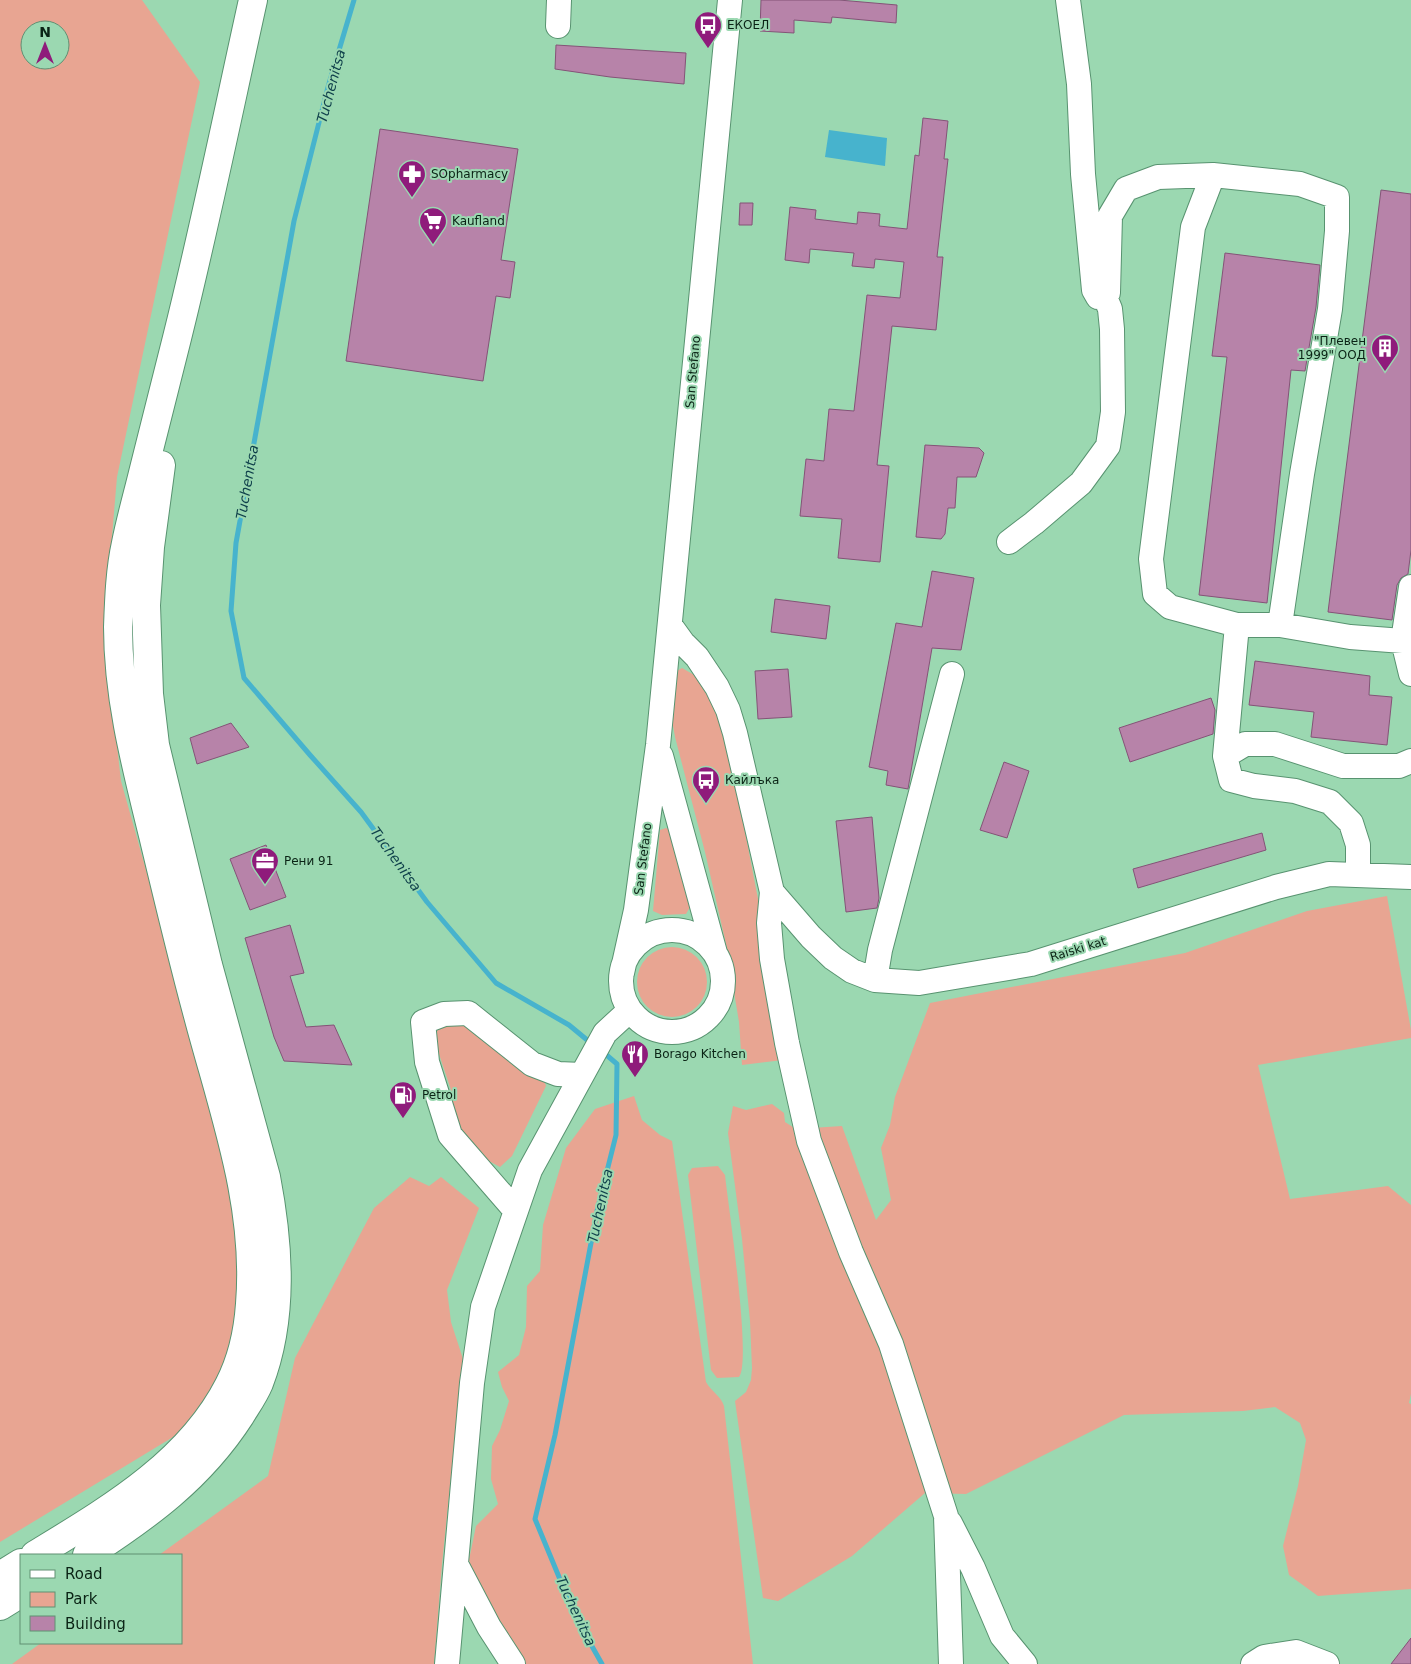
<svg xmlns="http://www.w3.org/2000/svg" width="1411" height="1664" viewBox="0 0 1411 1664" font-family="'DejaVu Sans',sans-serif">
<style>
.green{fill:#e8a592;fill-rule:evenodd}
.water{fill:#47b3cd}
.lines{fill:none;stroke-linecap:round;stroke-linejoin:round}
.stream{stroke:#47b3cd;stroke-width:5}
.building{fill:#b783a9;stroke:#845377}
.minor-casing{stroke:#589370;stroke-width:26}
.major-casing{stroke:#589370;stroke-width:30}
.minor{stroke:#fff;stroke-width:24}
.major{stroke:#fff;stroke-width:28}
.labels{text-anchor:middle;stroke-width:4;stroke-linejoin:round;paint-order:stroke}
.poi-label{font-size:12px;fill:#0a2315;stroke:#9bd8b1;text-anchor:start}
.street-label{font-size:12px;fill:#0a2315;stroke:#9bd8b1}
.water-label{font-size:14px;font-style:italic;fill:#0e3f4a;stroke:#9bd8b1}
</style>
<rect width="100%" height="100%" fill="#9bd8b1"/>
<path class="green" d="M0,0H142L200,82L117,477L104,631L121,781L233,1180L240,1249L239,1309L229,1362L212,1392L183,1431L0,1542ZM30,30H60V60H30Z
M682,668L696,676L715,705L730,754L758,899L761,929L783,1060L742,1065L739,1022L726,944L705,852L675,737L671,714L673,673Z
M666,828L672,831L690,907L686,914L662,915L653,911L660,830Z
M1387,896L1411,1030V1038L1258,1065L1290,1199L1388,1186L1411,1205V1394L1409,1403L1411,1404V1589L1318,1596L1289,1575L1283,1546L1298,1486L1306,1440L1300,1423L1275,1407L1243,1411L1124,1415L966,1494L925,1493L852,1556L778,1601L763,1598L735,1401L746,1392L751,1380L752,1368L750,1321L742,1239L728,1133L733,1106L746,1110L772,1104L784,1113L785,1122L796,1129L842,1126L876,1220L891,1200L881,1148L890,1125L895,1097L930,1003L1185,953L1307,911Z
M637 982a35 35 0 1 1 70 0a35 35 0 1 1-70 0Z
M460,1022L544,1080L546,1086L512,1156L500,1167L476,1154L457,1129L451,1090L437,1048V1031L441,1025Z
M634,1096L642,1120L660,1135L672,1141L706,1382C711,1391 721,1396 724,1406L753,1664H526L511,1645L474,1580L469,1560L476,1526L498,1504L491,1479L492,1446L500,1430L509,1401L502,1387L498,1372L519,1355L526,1327L527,1286L540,1271L543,1225L566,1148L595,1109Z
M718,1166L725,1175C728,1204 752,1361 739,1377L717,1378L711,1370L688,1175L692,1168Z
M410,1177L429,1186L441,1177L479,1208L447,1290L451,1322L463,1359L442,1564L434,1664H12L41,1643H181V1555H159L268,1476L295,1358L374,1208Z"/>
<path class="water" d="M829,130L887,138L885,166L825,157Z"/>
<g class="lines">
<path class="stream" d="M354,0L328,87L294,221L236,543L231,611L244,678L310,755L361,812L427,902L496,983L569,1025L592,1044
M602,1664L576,1618L535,1519L555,1435L597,1211L616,1135L617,1064L603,1052"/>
</g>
<path class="building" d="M761,0H839L897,5L896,23L832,17L831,23L794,20V33L760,31Z
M556,45L686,53L684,84L610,77L555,69Z
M923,118L948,121L944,159H948L937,257H943L936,330L892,326L877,465L889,466L880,562L838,558L842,519L800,516L806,459L824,461L829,409L854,411L867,295L900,298L904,262L875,259L874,268L852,266L854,253L810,249L809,263L785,260L790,207L816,210L815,219L857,224L858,212L880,214L879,226L907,229L915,155L919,156Z
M380,129L518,149L501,260L515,262L510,298L496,296L483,381L346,361Z
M1381,190L1411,194V550L1408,574L1401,578L1397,585L1392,620L1328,612Z
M740,203H753L752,225H739Z
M1225,253L1320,265L1316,307L1305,371L1291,370L1267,603L1199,595L1227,357L1212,356Z
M925,445L979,448L984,453L976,477H957L955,508H948L945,534L941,539L916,537Z
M932,571L974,578L961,650L932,648L908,789L886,785L888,771L869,767L896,623L922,627Z
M775,599L830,606L826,639L771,632Z
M1255,661L1370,676L1369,695L1392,697L1387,745L1311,737L1314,712L1249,705Z
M788,669L792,717L758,719L755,671Z
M1211,698L1215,710L1213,734L1130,762L1119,728Z
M231,723L249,747L197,764L190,738Z
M1004,762L1029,771L1007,838L980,830Z
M872,817L879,898L877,908L846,912L836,821Z
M1262,833L1266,850L1138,888L1133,869Z
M266,845L286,897L250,910L230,859Z
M290,925L304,973L290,976L306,1027L334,1025L352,1065L284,1061L274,1037L245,938Z
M1411,1638V1664H1391Z"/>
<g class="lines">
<g class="minor-casing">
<path id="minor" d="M1068,0L1079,84L1083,174L1094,290L1098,297H1105L1108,293L1110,216L1126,189L1158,177L1213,175
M558,26L559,0
M1009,542L1034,523L1081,483L1108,446L1113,412L1112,329L1110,309L1105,297
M1411,587L1403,641L1411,674
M670,625L683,643L697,657L717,687L728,710L735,733L772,892L769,923L772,959L787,1043L809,1141L851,1252L891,1344L946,1516L951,1664
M1237,625L1225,756L1231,780L1254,786L1295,791L1330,802L1351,823L1358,845V875
M1280,625H1237L1170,607L1155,594L1151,559L1193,227L1213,175L1300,184L1337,197V231L1330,309L1302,474L1280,625L1350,637L1403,641
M661,756L715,953
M1225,756L1245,744H1275L1343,766H1399L1411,761
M772,892L811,937L833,958L852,971L875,980L919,983L1031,964L1276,887L1329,874L1411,877
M621 981a51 51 0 1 1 102 0a51 51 0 1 1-102 0Z
M622,973L636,910L658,745L730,0
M875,980L880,950L952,674
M515,1210L450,1135L427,1062L423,1022L444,1014L468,1013L532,1064L558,1074L582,1075
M950,1523L973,1568L1002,1636L1025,1664
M456,1564L489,1627L513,1664
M447,1664L472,1383L483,1307L530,1170L605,1033L630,1010
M1253,1664L1264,1657L1296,1652L1327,1664"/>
</g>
<g class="major-casing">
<path id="major" d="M35,1555C107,1511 189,1464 229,1385C242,1360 248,1333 250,1304C258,1207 225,1116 200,1023C183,961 168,898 153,835C136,766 118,698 118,627C119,599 120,570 126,543C131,518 138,494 144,469C155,425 166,382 177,338C205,226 228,113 253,0
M87,1555C147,1516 200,1478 240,1416C246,1406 254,1395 259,1383C284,1318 279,1245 266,1177L208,965L155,745L149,694L146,605L150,547L161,465
M0,1576L21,1563
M0,1606L21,1593"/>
</g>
<use href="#minor" class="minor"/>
<use href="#major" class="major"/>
</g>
<defs>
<g id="bus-pin" transform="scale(1.4375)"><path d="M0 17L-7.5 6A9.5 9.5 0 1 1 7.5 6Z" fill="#8f1b7b" stroke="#9bd8b1"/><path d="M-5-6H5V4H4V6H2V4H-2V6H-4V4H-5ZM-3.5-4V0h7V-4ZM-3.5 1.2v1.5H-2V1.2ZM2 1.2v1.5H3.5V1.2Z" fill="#fff"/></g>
<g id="pharmacy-pin" transform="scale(1.4375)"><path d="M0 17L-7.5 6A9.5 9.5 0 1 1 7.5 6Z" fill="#8f1b7b" stroke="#9bd8b1"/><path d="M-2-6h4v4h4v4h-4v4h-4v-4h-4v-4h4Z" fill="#fff"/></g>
<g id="supermarket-pin" transform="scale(1.4375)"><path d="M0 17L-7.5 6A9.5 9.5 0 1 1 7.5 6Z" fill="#8f1b7b" stroke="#9bd8b1"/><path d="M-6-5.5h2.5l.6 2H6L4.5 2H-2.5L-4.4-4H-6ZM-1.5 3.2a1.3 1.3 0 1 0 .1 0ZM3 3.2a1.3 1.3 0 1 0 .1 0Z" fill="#fff"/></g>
<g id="building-pin" transform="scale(1.4375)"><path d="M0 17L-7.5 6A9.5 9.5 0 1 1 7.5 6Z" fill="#8f1b7b" stroke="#9bd8b1"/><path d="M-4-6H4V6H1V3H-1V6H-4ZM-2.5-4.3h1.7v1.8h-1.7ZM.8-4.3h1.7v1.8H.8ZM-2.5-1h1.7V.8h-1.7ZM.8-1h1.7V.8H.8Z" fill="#fff"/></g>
<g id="office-pin" transform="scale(1.4375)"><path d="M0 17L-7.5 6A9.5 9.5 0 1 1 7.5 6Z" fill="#8f1b7b" stroke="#9bd8b1"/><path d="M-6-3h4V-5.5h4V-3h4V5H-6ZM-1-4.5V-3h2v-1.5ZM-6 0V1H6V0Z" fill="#fff"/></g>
<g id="restaurant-pin" transform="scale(1.4375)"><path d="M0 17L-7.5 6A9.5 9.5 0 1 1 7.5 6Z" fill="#8f1b7b" stroke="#9bd8b1"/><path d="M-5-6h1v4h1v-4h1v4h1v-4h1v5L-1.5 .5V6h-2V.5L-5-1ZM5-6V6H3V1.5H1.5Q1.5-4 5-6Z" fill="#fff"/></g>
<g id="fuel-pin" transform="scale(1.4375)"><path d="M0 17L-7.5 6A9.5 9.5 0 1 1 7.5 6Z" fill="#8f1b7b" stroke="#9bd8b1"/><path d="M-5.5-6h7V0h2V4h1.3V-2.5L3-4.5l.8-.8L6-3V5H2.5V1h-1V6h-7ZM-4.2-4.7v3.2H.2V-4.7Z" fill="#fff"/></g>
</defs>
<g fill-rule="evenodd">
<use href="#bus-pin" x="708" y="25"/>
<use href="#pharmacy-pin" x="412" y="174"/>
<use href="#supermarket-pin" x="433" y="221"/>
<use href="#building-pin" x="1385" y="348"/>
<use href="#bus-pin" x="706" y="780"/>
<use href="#office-pin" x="265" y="861"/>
<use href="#restaurant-pin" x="635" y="1054"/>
<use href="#fuel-pin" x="403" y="1095"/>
</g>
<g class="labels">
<g class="poi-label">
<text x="727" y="29">ЕКОЕЛ</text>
<text x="431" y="178">SOpharmacy</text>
<text x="452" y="225">Kaufland</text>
<text x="1366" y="345" text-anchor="end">"Плевен<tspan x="1366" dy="14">1999" ООД</tspan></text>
<text x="725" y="784">Кайлъка</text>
<text x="284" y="865">Рени 91</text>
<text x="654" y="1058">Borago Kitchen</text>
<text x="422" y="1099">Petrol</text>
</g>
<g class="street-label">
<text transform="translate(693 372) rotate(-85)" y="4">San Stefano</text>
<text transform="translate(643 859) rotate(-83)" y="4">San Stefano</text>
<text transform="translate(1078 949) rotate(-17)" y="4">Raiski kat</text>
</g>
<g class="water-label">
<text transform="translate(331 86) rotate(-75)" y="5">Tuchenitsa</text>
<text transform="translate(247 482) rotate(-80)" y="5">Tuchenitsa</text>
<text transform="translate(396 859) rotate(54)" y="5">Tuchenitsa</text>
<text transform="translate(600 1206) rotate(-78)" y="5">Tuchenitsa</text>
<text transform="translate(576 1611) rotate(65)" y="5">Tuchenitsa</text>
</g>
</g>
<rect x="20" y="1554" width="162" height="90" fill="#9bd8b1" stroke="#619073"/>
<rect x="30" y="1570" width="25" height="8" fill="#ffffff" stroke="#619073"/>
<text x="65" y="1579" font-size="15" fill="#0a2315">Road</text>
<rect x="30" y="1592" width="25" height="15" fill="#e8a592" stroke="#619073"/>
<text x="65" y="1604" font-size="15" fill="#0a2315">Park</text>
<rect x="30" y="1616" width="25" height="15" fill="#b783a9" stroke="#619073"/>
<text x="65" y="1629" font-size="15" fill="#0a2315">Building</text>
<g transform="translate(45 45)"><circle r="24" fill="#9bd8b1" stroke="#619073"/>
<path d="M0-4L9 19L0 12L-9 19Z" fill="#8f1b7b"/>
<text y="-8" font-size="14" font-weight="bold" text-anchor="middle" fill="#0a2315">N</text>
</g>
</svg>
